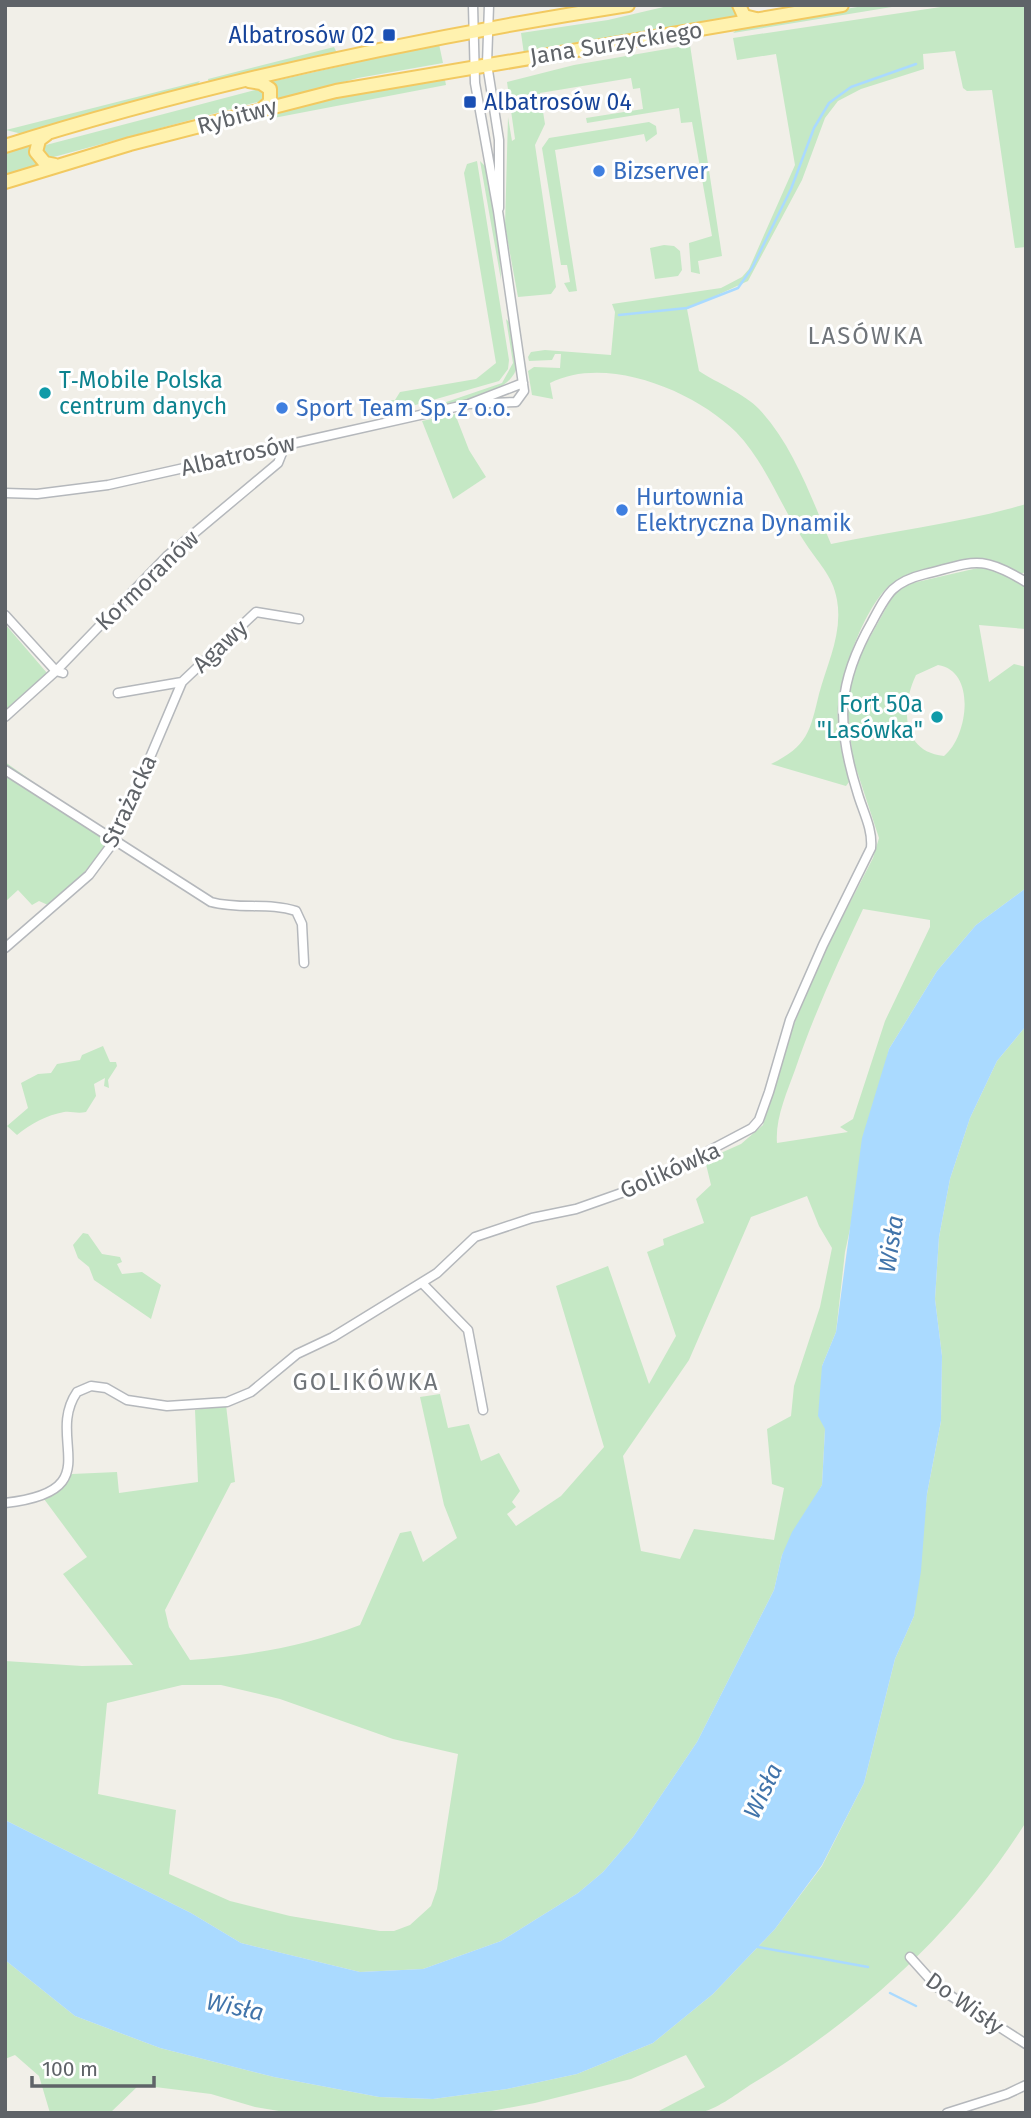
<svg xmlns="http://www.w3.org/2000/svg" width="1031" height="2118" viewBox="0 0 1031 2118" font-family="'Fira Sans',sans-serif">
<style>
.green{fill:#c5e8c5;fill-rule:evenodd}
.water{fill:#aadaff}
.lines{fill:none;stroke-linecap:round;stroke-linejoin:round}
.stream{stroke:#aadaff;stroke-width:2.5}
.street-casing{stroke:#b5b8bc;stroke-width:11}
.primary-casing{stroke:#f2c960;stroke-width:16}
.street{stroke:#fff;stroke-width:8}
.primary{stroke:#fff2af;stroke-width:12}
.transit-dot{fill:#1a4fb4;stroke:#fff;stroke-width:2.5}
.shop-dot{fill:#3f7fe0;stroke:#fff;stroke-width:2.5}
.culture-dot{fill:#0f9aa8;stroke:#fff;stroke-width:2.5}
.labels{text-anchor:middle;stroke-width:6;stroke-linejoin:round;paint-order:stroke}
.transit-label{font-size:23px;fill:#164399;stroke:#fff;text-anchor:end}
.street-label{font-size:23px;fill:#5f6368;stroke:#fff}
.shop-label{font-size:23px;fill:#366cbe;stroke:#fff;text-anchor:start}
.culture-label{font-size:23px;fill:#0d838f;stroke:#fff;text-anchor:start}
.neighbourhood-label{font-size:24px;letter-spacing:2px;fill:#70757a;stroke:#fff}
.water-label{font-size:24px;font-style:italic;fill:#4174aa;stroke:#fff}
</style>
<rect width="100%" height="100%" fill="#f1efe8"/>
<path class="green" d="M672,5H733L738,18L524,54L521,33L608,20Z
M869,5H904L733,33L740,27Z
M954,5H1026V247L1015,248L992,90L967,91L963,88L955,51L923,54L924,69L861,89L838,101L825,118L802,180L748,281L687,309L699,371C717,383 745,394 759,409C793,445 812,499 831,544C896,530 962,523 1026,504V572L1020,574C987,555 974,556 939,566C922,570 903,575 889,586C862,610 835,688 838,724C839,743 845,764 849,782L846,786L771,764C808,746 810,731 819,694C827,664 843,633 837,600C833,575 817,562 804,541C781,507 766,463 736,432C695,391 606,354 550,383L553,399L532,395L528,371L534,367L560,368L561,354H555L552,360L529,361L528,357L531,352L545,350L611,355L615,312L612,304L721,288L742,277L749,269L795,165L776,54L737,60L733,38Z
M439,44L443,63L358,78L275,101L276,91L270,82Z
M690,45L722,256L698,261L700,274L691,272L689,243L712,236L692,122L681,123L679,108L587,123L586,118L643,109L640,88L633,89L631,78L540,93L545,124L535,145L556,287L551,294L518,297L505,226L508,117L512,141L515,139L507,82L574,65Z
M334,47L337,53L209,83L208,79Z
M445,80L446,85L184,135L307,103Z
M200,81L195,87L22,134L6,130Z
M259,89L266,94L261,101L50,158L47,157L42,149L46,145Z
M649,122L656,126L657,134L646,142L644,134L555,150L577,291L569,292L564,283L570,282L567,265H561L542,148L549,138Z
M32,144L31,155L39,165L5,177V153Z
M477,161L509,360L508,369L499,381L391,412L385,401L395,400L400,392L476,379L496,363L464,173L467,164Z
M480,161L487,168L500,252L501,280Z
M664,245L674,246L680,251L682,270L678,276L655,279L650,248Z
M506,319C513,325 514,338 515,349C516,354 518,360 517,365C514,396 442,407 417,412L502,383L513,363Z
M455,414L469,450L486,477L453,499L422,421Z
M982,567L999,570L1026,587V629L979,625L989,682L1014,664L1026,667V888L976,925L937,971L889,1049L845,1252L836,1332L822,1366L825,1429L822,1485L782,1555L774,1590L697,1742L633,1837L603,1872L578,1893L501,1941L423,1969L360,1972L241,1943L191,1913L5,1820V1661L82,1666L133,1665L63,1574L87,1557L44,1499L72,1474L117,1472L119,1493L198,1482L195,1410L226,1405L235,1482L231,1483L165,1610L169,1627L190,1660C247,1656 306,1646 360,1625L400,1533L411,1531L423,1562L457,1538L444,1505L420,1397L440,1394L448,1428L469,1424L481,1461L499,1453L520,1491L512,1502L516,1507L507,1514L516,1526L561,1496L604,1447L556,1286L608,1266L649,1384L676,1336L647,1252L664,1245L663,1239L704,1223L696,1199L711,1185L705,1160L741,1144L763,1125L792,1029L824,953L873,858L879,838L853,759L847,708L854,666L896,590L904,585ZM938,665C977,671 968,737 944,756C901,752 901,706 916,675ZM863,909L930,920V927L885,1021L853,1119L840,1127L848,1132L777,1143C775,1119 787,1092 795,1070C814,1014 838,962 863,909ZM807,1196L819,1226L832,1248L820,1307L794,1386L791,1416L767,1429L772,1484L784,1488L774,1540L694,1529L680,1559L641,1551L623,1456L689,1360L751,1217ZM182,1685H221L280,1699L393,1739L458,1754L437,1889L431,1906L410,1925L394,1931H380L290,1916L230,1901L169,1874L176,1810L98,1794L107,1703Z
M5,624L47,673L5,714Z
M5,762L113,838L76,882L48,905L39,901L32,905L18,890L5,902Z
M1026,1026V1822C958,1930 859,2020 750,2085C735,2095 716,2110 698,2113C684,2115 669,2113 655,2113L705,2087L686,2055L631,2079L535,2103L480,2113H291L255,2107L211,2094L139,2085L110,2113H50L39,2076L15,2055L5,2059V1960L75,2016L160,2048L274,2077L379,2097L433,2099L507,2089L577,2074L653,2043L713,1994L775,1929L822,1866L864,1783L895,1659L914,1616L927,1494L941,1421L942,1356L935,1299L939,1237L950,1179L970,1118L997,1061Z
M103,1046L110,1062H116L117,1066L108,1080L109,1088L104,1086L105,1078L94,1084L96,1096L86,1112C77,1114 72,1111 64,1112C47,1115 30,1124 17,1135L7,1126L28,1108L21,1083L38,1074L51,1073L57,1064L80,1060L82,1055Z
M83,1233L88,1234L102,1254L120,1257L122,1262L117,1264L122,1274L142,1272L161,1285L151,1319L94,1280L89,1267L78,1258L73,1245Z"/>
<path class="water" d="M1026,888V1026L997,1061L970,1118L950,1179L939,1237L935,1299L942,1356L941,1421L927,1494L921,1571L914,1616L895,1659L864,1783L822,1865L775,1929L713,1994L653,2043L577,2074L507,2089L433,2099L379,2097L274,2077L160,2048L75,2016L5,1960V1820L191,1913L241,1943L360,1972L423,1969L501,1941L578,1893L603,1872L633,1837L697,1742L774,1590L782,1555L792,1532L822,1485L825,1429L818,1416L822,1366L836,1332L862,1138L889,1049L937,971L976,925Z"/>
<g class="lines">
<path class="stream" d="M619,315L687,308L738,288L752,268L791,189L814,128L829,103L851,87L916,64
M758,1947L868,1967
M890,1993L916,2006"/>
<g class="street-casing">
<path id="street" d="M489,5L487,64L499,140V208
M469,404L516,402L524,391L498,211L475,83L473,5
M5,493L37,494L108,485L469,404L523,383
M5,615L56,671L63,673
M118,693L182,682
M5,717L56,671L167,556L278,463L286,443
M5,770L211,902C240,910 269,902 296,911L302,924L304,963
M5,948L89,875L115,840L182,682L256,612L299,619
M422,1283L468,1330L483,1410
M5,1503C111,1491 44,1440 77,1392L91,1386L106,1388L127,1400L167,1406L227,1402L251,1392L297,1354L333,1337L437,1273L475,1237L532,1218L576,1209L644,1185L752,1128L759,1120L769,1092L790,1020L823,945L871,848C873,828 862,810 857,791C836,724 837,683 872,622C887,594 892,582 925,574C974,562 980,554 1026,582
M910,1957L937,1987L1026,2044
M947,2113L1007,2094L1026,2085"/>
</g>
<g class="primary-casing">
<path id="primary" d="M739,5L744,16L756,19
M249,81L261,83L270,89V102L262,109
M47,134L39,140L36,152L45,163L55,165
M5,146C208,82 418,38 628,5
M5,182L130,144L336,91L842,5"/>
</g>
<use href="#street" class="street"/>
<use href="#primary" class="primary"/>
</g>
<g class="transit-dot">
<rect x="382" y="28" width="14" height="14" rx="3.5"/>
<rect x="463" y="95" width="14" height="14" rx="3.5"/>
</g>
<g class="shop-dot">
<circle cx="599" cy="171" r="7"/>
<circle cx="282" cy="408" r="7"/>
<circle cx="622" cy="510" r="7"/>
</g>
<g class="culture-dot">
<circle cx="45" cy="393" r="7"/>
<circle cx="937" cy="717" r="7"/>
</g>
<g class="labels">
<g class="transit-label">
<text x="375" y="43">Albatrosów 02</text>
<text x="484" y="110" text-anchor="start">Albatrosów 04</text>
</g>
<g class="street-label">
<text transform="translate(616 43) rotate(-9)" y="8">Jana Surzyckiego</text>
<text transform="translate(237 116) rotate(-15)" y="8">Rybitwy</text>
<text transform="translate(238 455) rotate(-13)" y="8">Albatrosów</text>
<text transform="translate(147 580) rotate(-44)" y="8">Kormoranów</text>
<text transform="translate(220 646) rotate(-43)" y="8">Agawy</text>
<text transform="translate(129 801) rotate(-65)" y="8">Strażacka</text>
<text transform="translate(670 1170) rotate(-24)" y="8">Golikówka</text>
<text transform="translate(965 2003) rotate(35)" y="8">Do Wisły</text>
</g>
<g class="shop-label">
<text x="613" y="179">Bizserver</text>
<text x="296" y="416">Sport Team Sp. z o.o.</text>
<text x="636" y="505">Hurtownia<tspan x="636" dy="26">Elektryczna Dynamik</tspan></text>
</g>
<g class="culture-label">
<text x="59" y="388">T‑Mobile Polska<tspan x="59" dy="26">centrum danych</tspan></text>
<text x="923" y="712" text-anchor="end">Fort 50a<tspan x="923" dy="26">"Lasówka"</tspan></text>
</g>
<g class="neighbourhood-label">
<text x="866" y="344">LASÓWKA</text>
<text x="366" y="1390">GOLIKÓWKA</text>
</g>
<g class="water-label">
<text transform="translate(891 1244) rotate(-81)" y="8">Wisła</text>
<text transform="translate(763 1791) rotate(-64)" y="8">Wisła</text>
<text transform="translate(235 2007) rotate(12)" y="8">Wisła</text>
</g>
</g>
<rect width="1031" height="2118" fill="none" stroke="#5f6368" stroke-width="14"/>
<path d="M32 2076v10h122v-10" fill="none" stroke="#5f6368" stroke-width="3.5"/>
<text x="42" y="2076" font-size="21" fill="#5f6368" stroke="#ffffff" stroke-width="5" paint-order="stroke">100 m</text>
</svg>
